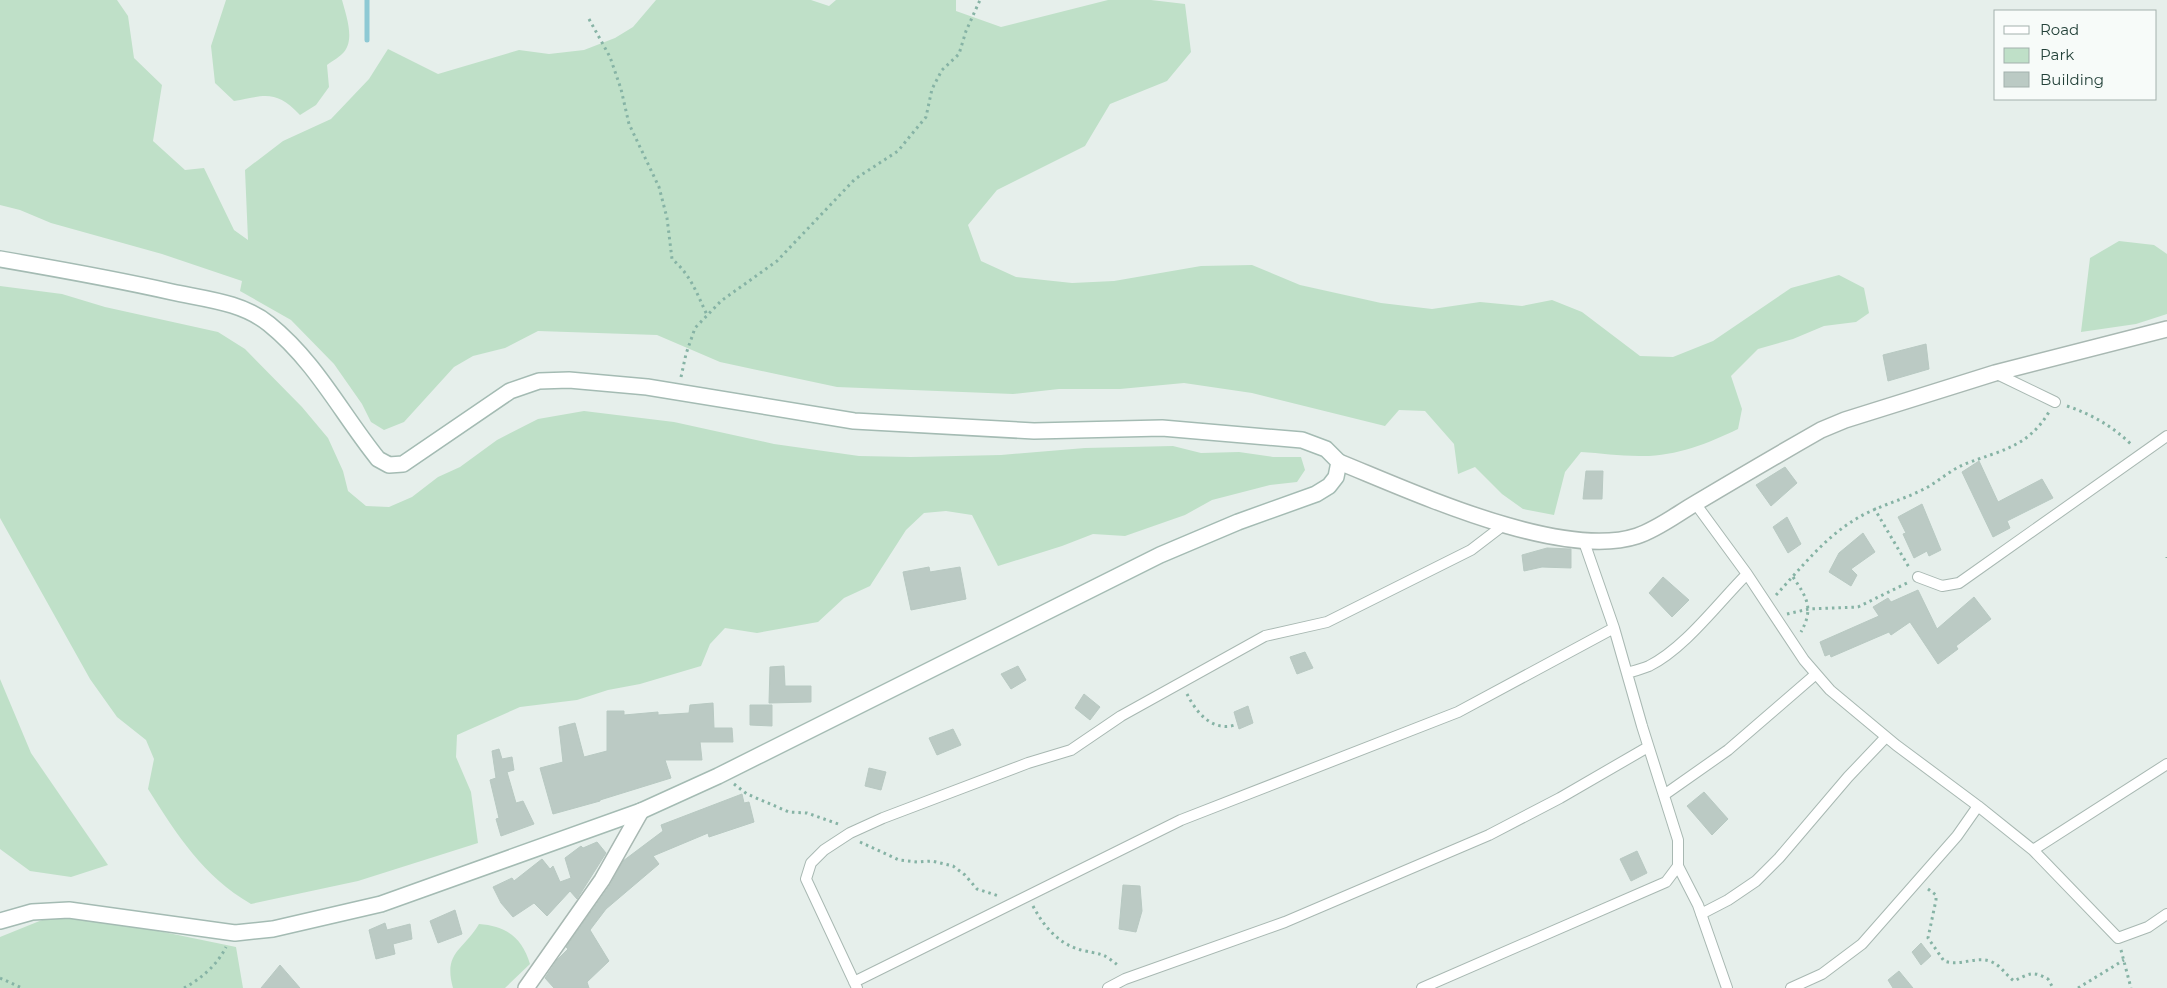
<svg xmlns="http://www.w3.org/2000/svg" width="2167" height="988" viewBox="0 0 2167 988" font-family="Montserrat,sans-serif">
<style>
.green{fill:#bfe0c8}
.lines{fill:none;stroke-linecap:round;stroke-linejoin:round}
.stream{stroke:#8ec9d4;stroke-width:5}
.building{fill:#bbcac4;stroke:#b8c9c2}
.lane-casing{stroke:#a8b8b2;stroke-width:12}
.street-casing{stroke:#a8b8b2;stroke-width:18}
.secondary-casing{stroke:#a4bbb3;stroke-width:18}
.path{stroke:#86b3a5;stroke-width:3;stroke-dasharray:2.5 4;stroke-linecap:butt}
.lane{stroke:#fff;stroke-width:10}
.street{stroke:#fff;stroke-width:15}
.secondary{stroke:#fff;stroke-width:15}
</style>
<rect width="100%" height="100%" fill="#e6efeb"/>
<path class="green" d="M0,0H117L128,16L134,58L162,85L153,141L185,170L204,168L234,230L248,240L245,170L283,141L331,119L369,79L388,49L438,74L519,50L549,54L584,50L615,38L633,27L656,0H811L829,6L836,0H956V11L1001,27L1108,0H1151L1185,4L1191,52L1167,81L1110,104L1085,146L997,190L968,225L981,261L1016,277L1072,283L1114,281L1201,266L1252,265L1300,285L1381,303L1432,309L1480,302L1522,306L1552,300L1582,312L1640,356L1673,357L1713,341L1791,288L1839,275L1864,288L1869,313L1856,322L1824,326L1793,339L1758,349L1731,376L1742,409L1738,429C1707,444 1674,457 1639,456C1619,456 1600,453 1581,452L1565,472L1554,515L1523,509L1502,494L1475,467L1458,474L1454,444L1425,411L1399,410L1385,426L1252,393L1184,383L1120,389H1059L1013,394L837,387L720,362L657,335L538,331L505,348L473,356L454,367L404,422L384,430L371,422L362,404L334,364L291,320L240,291L242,281L162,254L51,223L20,210L0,205Z
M226,0H342C346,15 355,39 344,52C340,57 332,61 327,65L329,87L316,105L300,115C276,90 266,95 234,101L215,83L211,46Z
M2119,241L2154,245L2167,254V314L2136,324L2081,332L2090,258Z
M0,286L62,294L105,307L218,332L245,349L302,407L328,438L343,471L348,491L366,506L389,507L412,497L438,477L460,467L497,440L538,419L584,411L674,422L774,444L859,456L911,457L1001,455L1085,448L1173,446L1201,453L1239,452L1273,457H1301L1305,470L1297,482L1270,485L1212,500L1185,515L1125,536L1093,534L1062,546L998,566L972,515L946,511L924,513L906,530L870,586L844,598L818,622L757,633L725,628L710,644L701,666L640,684L608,690L577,700L520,707L457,735L456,757L471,792L478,843L358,881L251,904C203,876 177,835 148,789L154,759L146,740L117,717L90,679L0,518Z
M0,679L31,753L108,865L71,877L30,871L0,849Z
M73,917L115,922L236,947L243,988H0V937L47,918Z
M479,924C506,926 522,937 530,964L505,988H453C443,952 463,951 479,924Z"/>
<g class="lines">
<path class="stream" d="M367,0V40"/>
</g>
<path class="building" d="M1926,344L1929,369L1888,381L1883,355Z
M1979,461L1998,502L2042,479L2053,498L2007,521L2010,528L1993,537L1962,472Z
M1785,467L1797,483L1771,506L1756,485Z
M1586,471H1603L1602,499H1583Z
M1922,504L1941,550L1929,556L1927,551L1914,558L1903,534L1906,533L1898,517Z
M1787,517L1801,544L1788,553L1773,527Z
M1863,533L1875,552L1851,569L1857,575L1851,586L1829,572L1839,553Z
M1547,548L1571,549V568L1542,567L1524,571L1522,555Z
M929,567L930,572L960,567L966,599L911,610L903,572Z
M1663,577L1689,600L1672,617L1649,593Z
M1918,590L1937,629L1974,597L1991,619L1956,646L1958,649L1938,664L1910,622L1891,635L1889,632L1831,657L1830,654L1825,656L1820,642L1879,616L1873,607L1888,598L1891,602Z
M1305,652L1313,668L1297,674L1290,657Z
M784,666L785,686H811V702L769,703L770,667Z
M1018,666L1026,680L1011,689L1001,674Z
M1084,694L1100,707L1090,720L1075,708Z
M713,703L714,728H732L733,742H700L702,760H665L671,778L600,800V801L553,814L540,768L563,762L559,727L575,723L584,757L607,751V711H624V715L658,712V715L689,713L690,705Z
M750,705H772V726L750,725Z
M1248,706L1253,723L1239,729L1234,712Z
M953,729L961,745L937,755L929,738Z
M499,749L502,759L512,757L514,770L507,772L516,803L523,801L534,824L501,836L496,819L499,818L490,780L496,778L492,751Z
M869,768L886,772L881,790L865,786Z
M1704,792L1728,819L1712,835L1687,806Z
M742,794L744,803L749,802L754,822L709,837L708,833L653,856L659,864L606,909L590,930L609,961L587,982L589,988H554L545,978L557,960L568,949L566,947L610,885L623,861L663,831L661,825Z
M597,842L606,853L577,899L570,891L547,916L534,903L513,917L501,903L493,887L512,878L514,881L542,859L550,869L553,866L560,882L571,878L565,858L581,846L583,848Z
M1637,851L1647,873L1631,881L1620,859Z
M1123,885L1140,886L1142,911L1136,932L1119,929Z
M455,910L462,934L438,943L430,921Z
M385,923L387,930L410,924L412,939L393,944L395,954L376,959L369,930Z
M1921,943L1931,956L1921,965L1912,952Z
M280,965L300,988H261Z
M1899,971L1913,988H1893L1888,980Z"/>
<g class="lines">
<g class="lane-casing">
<path id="lane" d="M1995,373L2055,402
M1695,503L1747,574L1804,660L1830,690L1896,745L1978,806L2033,850L2118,938L2148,927L2167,914
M1918,577L1942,586L1959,583L2167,436
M1627,673C1634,671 1642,669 1649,666C1685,648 1718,603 1747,574
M1664,795L1728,750L1816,674
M2033,850L2167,764
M1678,866L1698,905L1727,988
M1701,914L1728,900L1756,881L1779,858L1848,777L1886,737
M854,982L1181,820L1458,712L1614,628
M857,988L806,879L811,863L824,850L850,833L883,818L1028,763L1071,750L1121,716L1265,636L1327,622L1471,550L1505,524
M1108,988L1125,979L1285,922L1489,835L1560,798L1648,747
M1422,988L1666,882L1678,866V840L1642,726L1614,628L1583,539
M1791,988L1822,974L1862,944L1957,836L1978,806"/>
</g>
<g class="street-casing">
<path id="street" d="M1339,462C1411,491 1561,561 1637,536C1658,529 1677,514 1696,503C1738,478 1779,454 1821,430L1845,420L1995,373L2167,329
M526,988L602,880L641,811"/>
</g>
<g class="secondary-casing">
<path id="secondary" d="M0,259C58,269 115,279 172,292C204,299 242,302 269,324C316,362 341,413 378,459L389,465L403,464L510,391L539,381L569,380L647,387L854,421L1034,431L1162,428L1302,440L1326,449L1339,462L1336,477L1329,486L1316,494L1238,522L1160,555L718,776L641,811L381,904L273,929L235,933L69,910L32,912L0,921"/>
</g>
<path class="path" d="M589,19L610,57L621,89L629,124L659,187L667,218L672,259C691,275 697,294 707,315
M681,377L686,354L695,328L721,301L777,261L855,179L898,151L911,135L926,117L932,89L942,70L959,54L966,31L980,0
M2067,406C2093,415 2112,426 2132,445
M1874,508L1910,569
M2167,558V557
M1793,577C1807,598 1814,608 1801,632
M1776,595C1801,568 1824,538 1856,519C1877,506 1900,501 1922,490C1937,483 1950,470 1965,464C2001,450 2027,448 2049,412
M1787,614L1809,609L1858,607L1907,583
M1187,694C1196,712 1212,732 1235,725
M734,784L747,794L789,812L807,813L841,825
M860,842L899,860L917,862L932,861L953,866L965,875L977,889L999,896
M1928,889L1936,895V900L1928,938L1944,961C1960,967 1977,955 1992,962C2001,966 2006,975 2014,981C2029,974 2032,970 2048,979L2053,988
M1033,906C1044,927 1060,946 1085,951C1105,955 1104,954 1120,967
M2121,950L2131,988
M0,978L22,988
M184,988C201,979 218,964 226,947
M2078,988L2124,960"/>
<use href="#lane" class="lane"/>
<use href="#street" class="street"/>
<use href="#secondary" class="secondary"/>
</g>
<rect x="1994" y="10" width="162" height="90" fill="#f7fbf9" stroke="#a3b1ad"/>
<rect x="2004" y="26" width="25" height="8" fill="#ffffff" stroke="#a3b1ad"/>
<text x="2040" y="35" font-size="15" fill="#24423a">Road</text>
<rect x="2004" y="48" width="25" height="15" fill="#bfe0c8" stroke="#a3b1ad"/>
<text x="2040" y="60" font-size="15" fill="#24423a">Park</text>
<rect x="2004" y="72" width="25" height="15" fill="#bbcac4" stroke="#a3b1ad"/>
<text x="2040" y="85" font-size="15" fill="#24423a">Building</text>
</svg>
